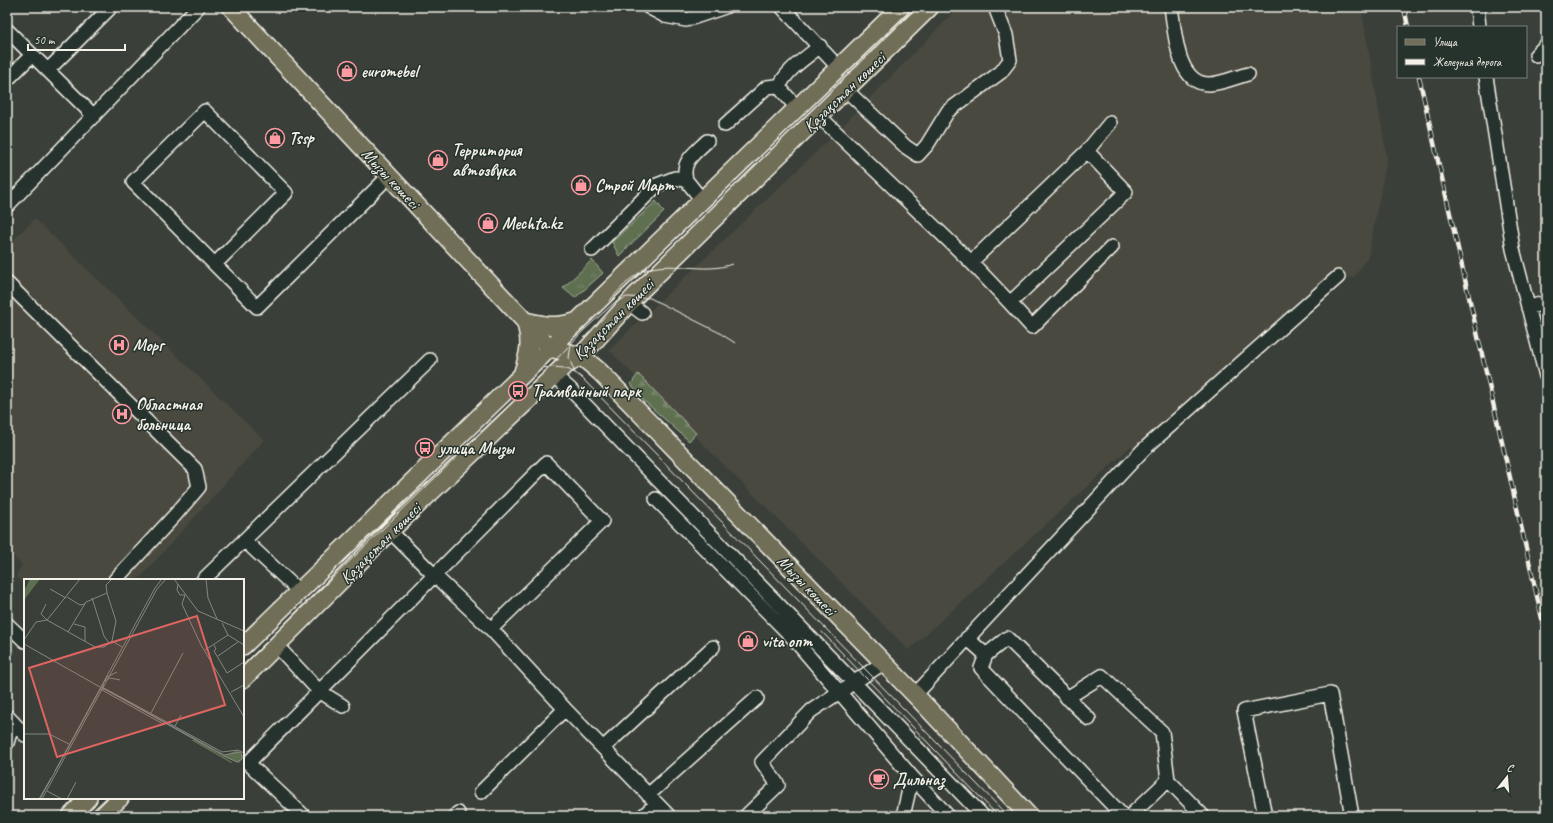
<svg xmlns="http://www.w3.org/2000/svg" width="1553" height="823" viewBox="0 0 1553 823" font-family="Caveat,sans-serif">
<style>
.built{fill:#484a41}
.grass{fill:url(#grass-tufts);stroke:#a9b09c}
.forest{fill:url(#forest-firs);stroke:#a9b09c}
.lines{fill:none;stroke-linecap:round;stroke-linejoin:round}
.minor-casing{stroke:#f4f1e8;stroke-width:16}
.major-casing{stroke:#f4f1e8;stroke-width:20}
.minor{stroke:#26332d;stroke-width:13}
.major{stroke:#716e59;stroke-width:17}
.tram{stroke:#f4f1e8;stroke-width:1}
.rail-casing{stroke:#f4f1e8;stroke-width:4.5}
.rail{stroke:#26332d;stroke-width:3;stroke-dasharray:9;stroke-linecap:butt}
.labels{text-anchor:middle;stroke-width:3;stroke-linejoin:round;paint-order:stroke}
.poi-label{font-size:17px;font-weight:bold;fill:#f4f1e8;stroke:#26332d;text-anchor:start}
.street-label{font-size:17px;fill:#f4f1e8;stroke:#26332d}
.inset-road{fill:none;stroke:#84877f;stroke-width:1}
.view{fill:#df6462;fill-opacity:0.15;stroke:#df6462;stroke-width:2}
.inset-edge{fill:none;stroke:#f4f1e8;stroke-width:2}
</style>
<defs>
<pattern id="grass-tufts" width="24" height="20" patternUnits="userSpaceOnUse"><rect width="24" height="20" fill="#5e6f51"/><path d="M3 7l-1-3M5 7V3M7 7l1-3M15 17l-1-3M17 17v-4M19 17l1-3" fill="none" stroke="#76846a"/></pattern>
<pattern id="forest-firs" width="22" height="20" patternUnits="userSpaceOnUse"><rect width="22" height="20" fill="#5e6f51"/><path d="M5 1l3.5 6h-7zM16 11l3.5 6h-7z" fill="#76846a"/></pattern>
</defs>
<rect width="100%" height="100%" fill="#3a4039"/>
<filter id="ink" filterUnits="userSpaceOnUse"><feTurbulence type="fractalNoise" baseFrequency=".025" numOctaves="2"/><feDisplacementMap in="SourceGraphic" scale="8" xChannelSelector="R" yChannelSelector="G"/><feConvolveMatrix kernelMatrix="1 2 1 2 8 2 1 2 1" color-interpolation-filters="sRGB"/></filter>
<g filter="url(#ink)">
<path class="built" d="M959,7H1361L1387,158L1368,256L1354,277L1324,281L1135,450L1131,446L909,650L609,350L832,137Z
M35,219L264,440L138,580H25V586L16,576L22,565L7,549V246Z"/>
<path class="grass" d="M656,201L664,212L619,256L612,242Z
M592,260L603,273L575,298L563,288Z"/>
<path class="forest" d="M638,374L696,433L689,441L643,400L631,384Z"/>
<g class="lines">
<g class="minor-casing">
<path id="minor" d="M648,7L665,16L686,20L725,7
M782,7L839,68
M1171,7C1175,30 1176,84 1209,84C1221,84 1236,77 1248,74
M1477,7L1479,27
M7,30L94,116
M1536,55L1546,45
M48,70L109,9L108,7
M1486,77L1513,249L1546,376
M7,80L32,55
M779,87C787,69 805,59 820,46
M846,90L906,147L918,155L927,145L948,111L1001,72L1010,60L1006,35L995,7
M819,116L971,262L1087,151L1126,192L1010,303L971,262
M725,125L767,87L776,86L779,87L797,108
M1087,151L1110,123
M686,180C681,161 694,154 707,141
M7,206L198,7
M592,250L657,185L675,178L686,180L702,200
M215,264L286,193L205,111L133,182L257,307L389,176
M7,283L195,469L199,487L176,514L115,580
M629,303L642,313
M1010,303L1032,327L1112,247
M1528,308L1546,302
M554,375L570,389L983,816
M656,499L793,638L912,777L948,816
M390,531L435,576L491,629L565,709L669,816
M244,540L299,591
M203,580L430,360
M7,624L25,641
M967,638L986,655L981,668L1123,816
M277,646L319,691L343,706
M986,655L1007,638L1089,719
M914,696L1143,450L1338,277
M1067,698L1102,676L1162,732L1168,780L1130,816
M7,716L25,735
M7,743L13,722
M603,748L713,647
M1168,780L1203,816
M481,792L565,709
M648,795L757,698
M304,816L248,763L546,463L602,521L491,629
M455,816L458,813
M643,816L656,804
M746,816L778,785L762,762L811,711L883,663
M903,816L912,777
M1265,816L1244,711L1330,694L1352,816"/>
</g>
<g class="major-casing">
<path id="major" d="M231,7L550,348
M525,321C546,326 557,328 578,321
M550,348L581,356L600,372L920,700L1029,816
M522,375C529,354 532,342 525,321
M243,646L901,7
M243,679L390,531L563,367L581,356L635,296L930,7
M71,816L88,798
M101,816L120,798"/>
</g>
<use href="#minor" class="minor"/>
<use href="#major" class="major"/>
<path class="tram" d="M609,301C619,291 630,277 643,271C670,259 704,275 732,264
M571,344L569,358L575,373
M542,368C559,366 569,367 582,378L1008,816
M822,632L998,816
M243,665L549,367L583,331L614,303L627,297L650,298L718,332L735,343
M90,816L108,798"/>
<g class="rail-casing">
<path id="rail" d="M1404,7L1408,27
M1419,77L1546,636"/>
</g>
<use href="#rail" class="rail"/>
</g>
</g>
<defs>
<g id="shop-ring" transform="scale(1)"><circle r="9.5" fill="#26332d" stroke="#ff9aa2" stroke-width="1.5"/><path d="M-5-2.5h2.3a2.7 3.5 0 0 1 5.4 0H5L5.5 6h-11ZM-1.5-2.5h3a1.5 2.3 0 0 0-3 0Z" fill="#ff9aa2"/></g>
<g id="hospital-ring" transform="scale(1)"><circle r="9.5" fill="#26332d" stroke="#ff9aa2" stroke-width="1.5"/><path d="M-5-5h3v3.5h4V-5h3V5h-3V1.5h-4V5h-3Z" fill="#ff9aa2"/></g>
<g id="bus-ring" transform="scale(1)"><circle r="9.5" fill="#26332d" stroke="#ff9aa2" stroke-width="1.5"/><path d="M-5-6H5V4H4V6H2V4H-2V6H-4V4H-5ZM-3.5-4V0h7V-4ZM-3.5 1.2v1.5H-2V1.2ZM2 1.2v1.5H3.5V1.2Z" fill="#ff9aa2"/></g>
<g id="cafe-ring" transform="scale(1)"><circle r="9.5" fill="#26332d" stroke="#ff9aa2" stroke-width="1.5"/><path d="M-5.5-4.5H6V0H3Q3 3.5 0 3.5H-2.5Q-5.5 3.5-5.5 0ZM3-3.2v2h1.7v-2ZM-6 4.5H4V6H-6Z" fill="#ff9aa2"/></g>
</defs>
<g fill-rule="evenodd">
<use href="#shop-ring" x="347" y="71"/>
<use href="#shop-ring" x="275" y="138"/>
<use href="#shop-ring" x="438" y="160"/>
<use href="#shop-ring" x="581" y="185"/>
<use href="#shop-ring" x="488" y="223"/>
<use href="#hospital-ring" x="119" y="345"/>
<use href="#bus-ring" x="518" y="391"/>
<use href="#hospital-ring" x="122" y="414"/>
<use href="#bus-ring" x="425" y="448"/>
<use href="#shop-ring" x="748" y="641"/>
<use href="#cafe-ring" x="879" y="779"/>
</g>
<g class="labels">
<g class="poi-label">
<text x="361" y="77">euromebel</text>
<text x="289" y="144">Tssp</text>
<text x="452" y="156">Территория<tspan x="452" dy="20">автозвука</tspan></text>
<text x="595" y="191">Строй Март</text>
<text x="502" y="229">Mechta.kz</text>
<text x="133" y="351">Морг</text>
<text x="532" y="397">Трамвайный парк</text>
<text x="136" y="410">Областная<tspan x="136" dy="20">больница</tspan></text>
<text x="439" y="454">улица Мызы</text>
<text x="762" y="647">vita опт</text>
<text x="893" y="785">Дильназ</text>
</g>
<g class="street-label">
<text transform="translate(844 92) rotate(-44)" y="6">Қазақстан көшесі</text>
<text transform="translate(391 178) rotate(47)" y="6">Мызы көшесі</text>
<text transform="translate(613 319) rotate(-45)" y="6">Қазақстан көшесі</text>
<text transform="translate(380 543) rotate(-45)" y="6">Қазақстан көшесі</text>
<text transform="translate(807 585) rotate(46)" y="6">Мызы көшесі</text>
</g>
</g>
<g transform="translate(24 579)">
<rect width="220" height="220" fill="#3a4039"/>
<path d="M214,171L220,178L215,184L198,177Z" fill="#5e6f51"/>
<path d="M6,0H16L0,21V12ZM167,161H171L208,183L207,184Z" fill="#5e6f51"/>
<path class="inset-road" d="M150,0L174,32L220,52M182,0L184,19L193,40M154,5L153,11L156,16H161L158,25L177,66L220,138M26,10L42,19M83,14L92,42L88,62M43,18L56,26L61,25M68,19L80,57L85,64M22,25L17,35L23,41L56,0M198,44L204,56L220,66M50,45L61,48V62M44,53L62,23L83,14L82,6L88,0M0,61L12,43L23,41L71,68H80L88,62L98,68M0,65L76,108M190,66L192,70L190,72L203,94L220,83M181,71L204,56M194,77L214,63M81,102L86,99L96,101M78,108L198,173L214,171L220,174M76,111L78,110H81L200,176L217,173L218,180L213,183L200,177L82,111L80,110L79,109V105M78,111L139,145M207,113L220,106M127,134L159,74M151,147L157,136M0,155H25L45,165M31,192L131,9L138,0M23,212L38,220M15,220L27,199M16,220L83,98L93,93M18,220L133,10L142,0M43,220L52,203"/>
<path class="view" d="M173,37L201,126L33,178L5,89Z"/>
<rect width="220" height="220" class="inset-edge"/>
</g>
<rect width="1553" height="823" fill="none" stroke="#26332d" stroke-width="24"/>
<rect x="12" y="12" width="1529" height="799" fill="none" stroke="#f4f1e8" stroke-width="1.5" filter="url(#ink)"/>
<rect x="1397" y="26" width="130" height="52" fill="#26332d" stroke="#787f78"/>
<rect x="1405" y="39" width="20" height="6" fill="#716e59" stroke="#787f78"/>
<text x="1433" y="46" font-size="12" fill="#f4f1e8">Улица</text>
<rect x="1405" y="59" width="20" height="6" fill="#f4f1e8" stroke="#787f78"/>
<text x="1433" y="66" font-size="12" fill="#f4f1e8">Железная дорога</text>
<g transform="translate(1507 777) rotate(17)" stroke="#26332d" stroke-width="3" paint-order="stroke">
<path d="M0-3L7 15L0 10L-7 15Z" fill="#f4f1e8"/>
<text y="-6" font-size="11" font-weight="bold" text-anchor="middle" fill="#f4f1e8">С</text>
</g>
<path d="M28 44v6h97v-6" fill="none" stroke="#f4f1e8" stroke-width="2"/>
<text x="34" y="44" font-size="12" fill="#f4f1e8" stroke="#26332d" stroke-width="3" paint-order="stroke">50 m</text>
</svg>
